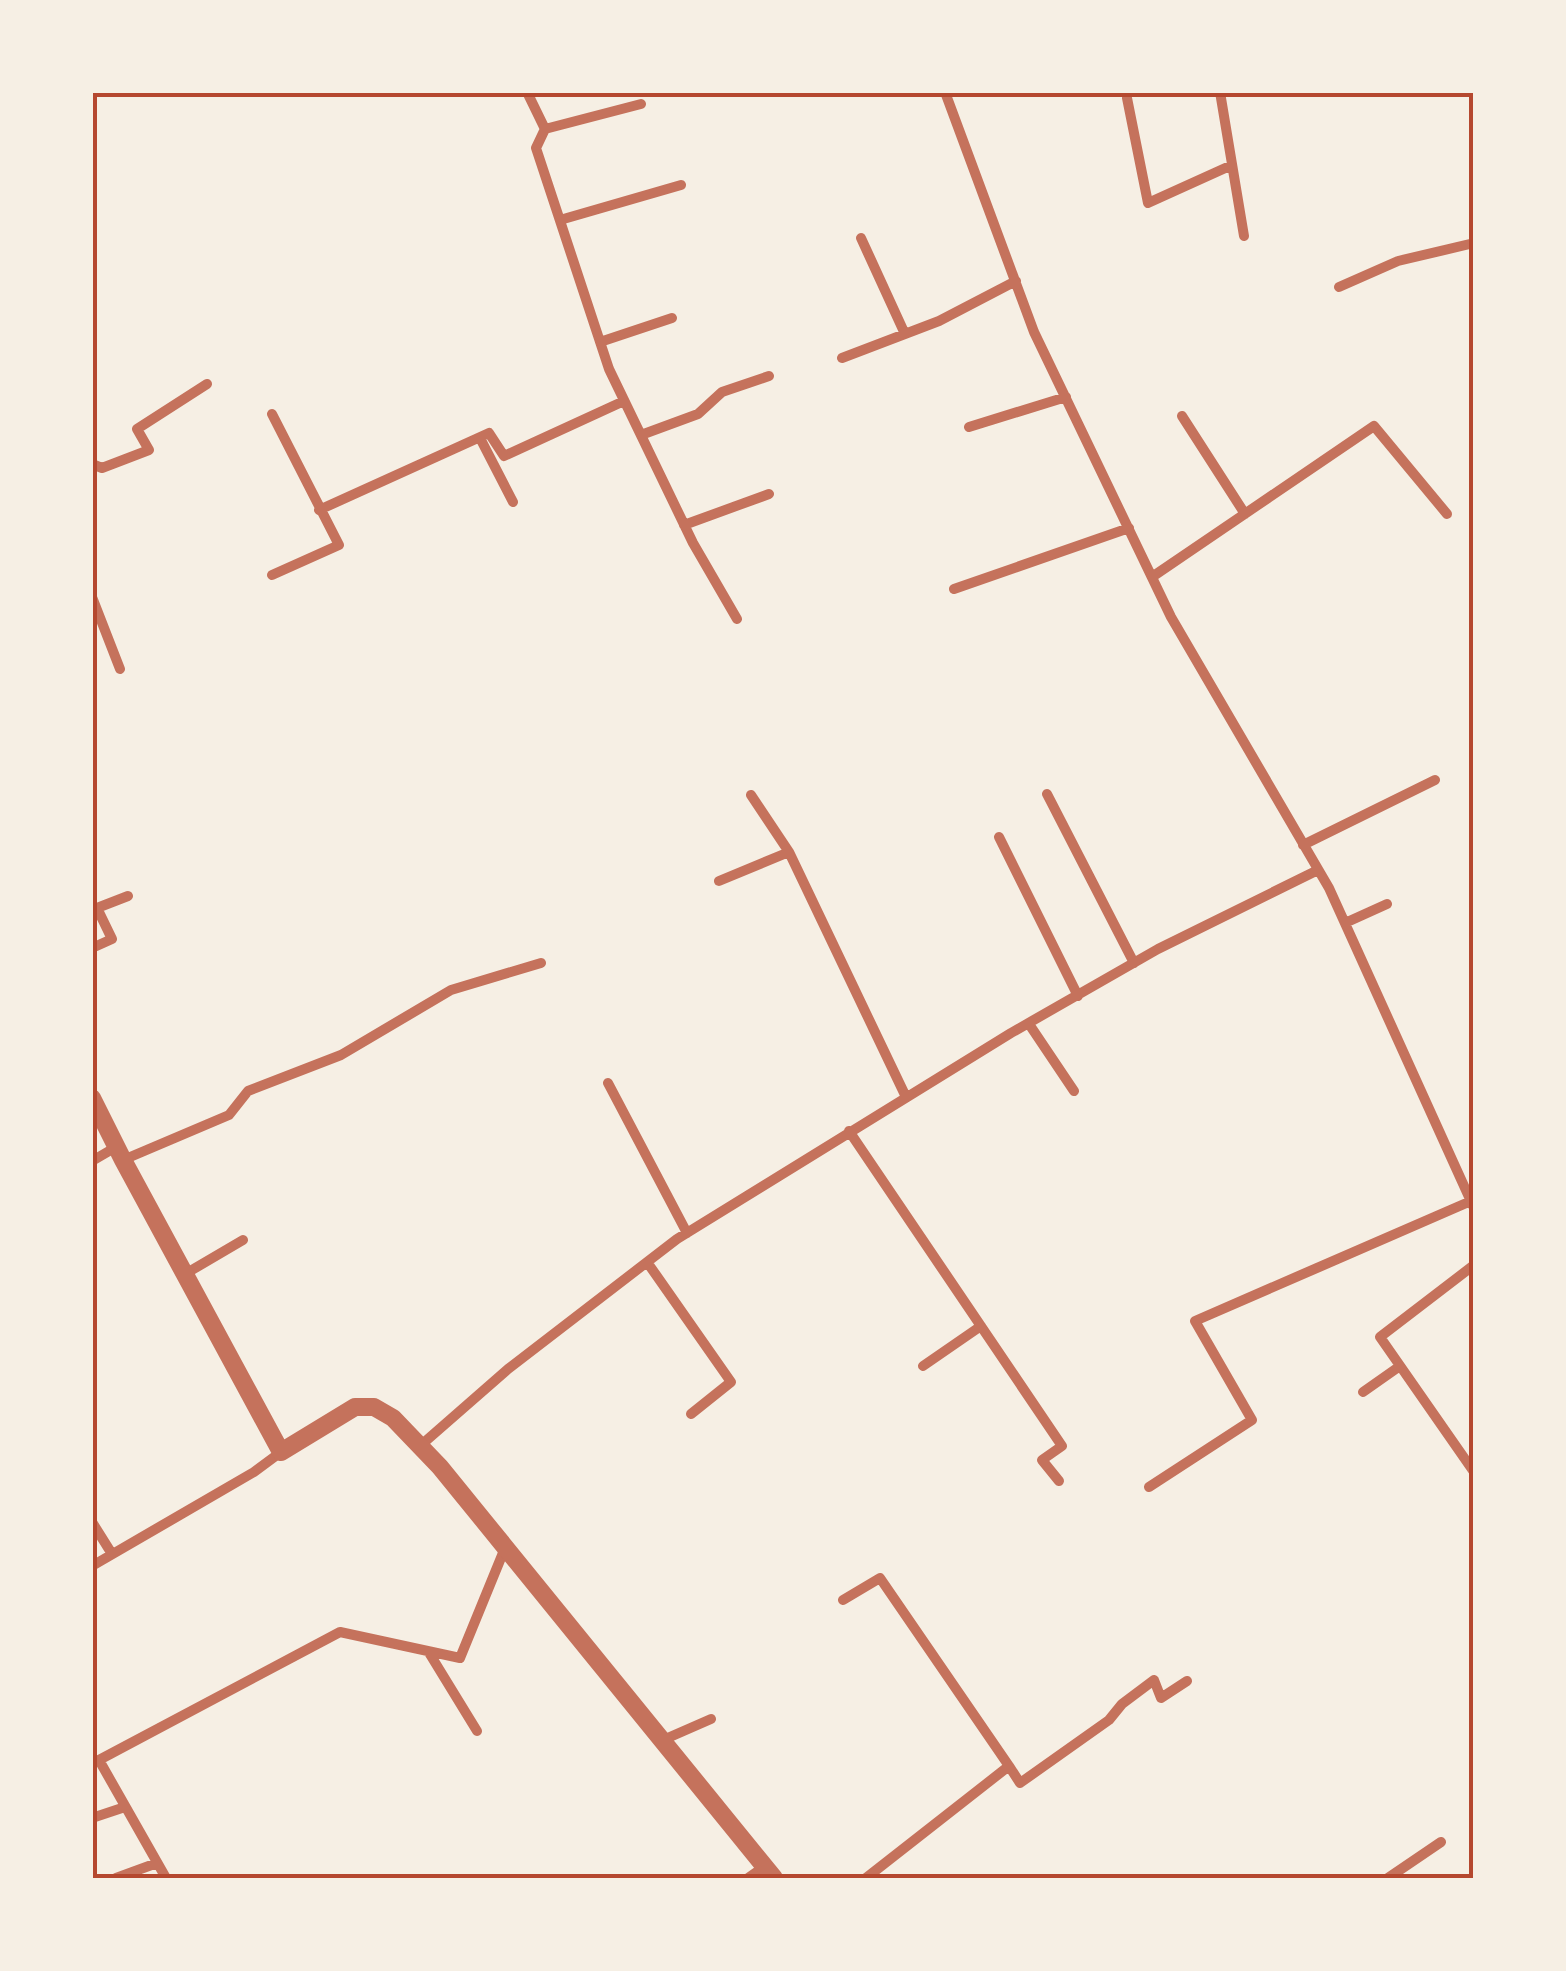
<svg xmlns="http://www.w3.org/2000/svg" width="1566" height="1971" viewBox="0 0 1566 1971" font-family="Quicksand,sans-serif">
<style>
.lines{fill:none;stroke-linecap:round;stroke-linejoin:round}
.minor{stroke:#c5725c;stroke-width:10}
.tertiary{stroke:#c5725c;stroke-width:18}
.neatline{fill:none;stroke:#b5482f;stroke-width:4}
</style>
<rect width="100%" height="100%" fill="#f6efe4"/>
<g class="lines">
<path class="minor" d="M527,92L545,129L536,148L609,369L693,543L737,619
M945,92L1034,332L1171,617L1329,888L1474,1208
M1220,92L1244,236
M1127,98L1148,203L1232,165
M545,129L641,104
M560,220L681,185
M861,238L905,334
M1339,287L1398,261L1474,243
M600,342L672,318
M842,358L939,321L1016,281
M1182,416L1245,514
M969,427L1066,397
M641,435L698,414L722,392L769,376
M480,438L513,502
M92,464L102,468L149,450L137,429L207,384
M319,510L489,433L504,456L624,401
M684,525L769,494
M272,575L339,545L272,414
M1152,577L1374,426L1447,514
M954,589L1129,528
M92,597L120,669
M1047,794L1134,963
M751,795L789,852
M999,837L1078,996
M1303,845L1435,780
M719,881L789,852L906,1097
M1345,923L1387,904
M92,948L112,939L97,908L128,896
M1029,1024L1074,1091
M608,1083L687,1233
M849,1131L1062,1446L1042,1460L1059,1481
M123,1160L229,1115L248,1091L341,1055L451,990L541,963
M92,1161L116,1147
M647,1262L731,1382L691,1414
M1474,1265L1380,1337L1474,1472
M185,1274L243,1240
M923,1366L981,1326
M1363,1392L1400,1366
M420,1446L508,1369L677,1239L1011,1033L1158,949L1318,870
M1149,1487L1252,1420L1195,1321L1471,1201
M92,1522L112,1554
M92,1566L254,1472L281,1452
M843,1600L880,1578L1009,1766
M428,1651L477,1731
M663,1740L711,1719
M92,1818L125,1807
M116,1878L157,1863
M166,1878L99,1760L340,1632L460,1658L505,1548
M748,1878L765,1866
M866,1878L1009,1766L1020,1783L1109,1720L1122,1704L1154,1680L1161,1698L1187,1681
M1388,1878L1441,1842"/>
<path class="tertiary" d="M92,1098L123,1160L281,1452L355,1407H374L393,1418L440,1467L774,1878"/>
</g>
<rect width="1566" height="1971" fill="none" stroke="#f6efe4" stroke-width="190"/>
<rect x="95" y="95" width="1376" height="1781" class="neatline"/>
</svg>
